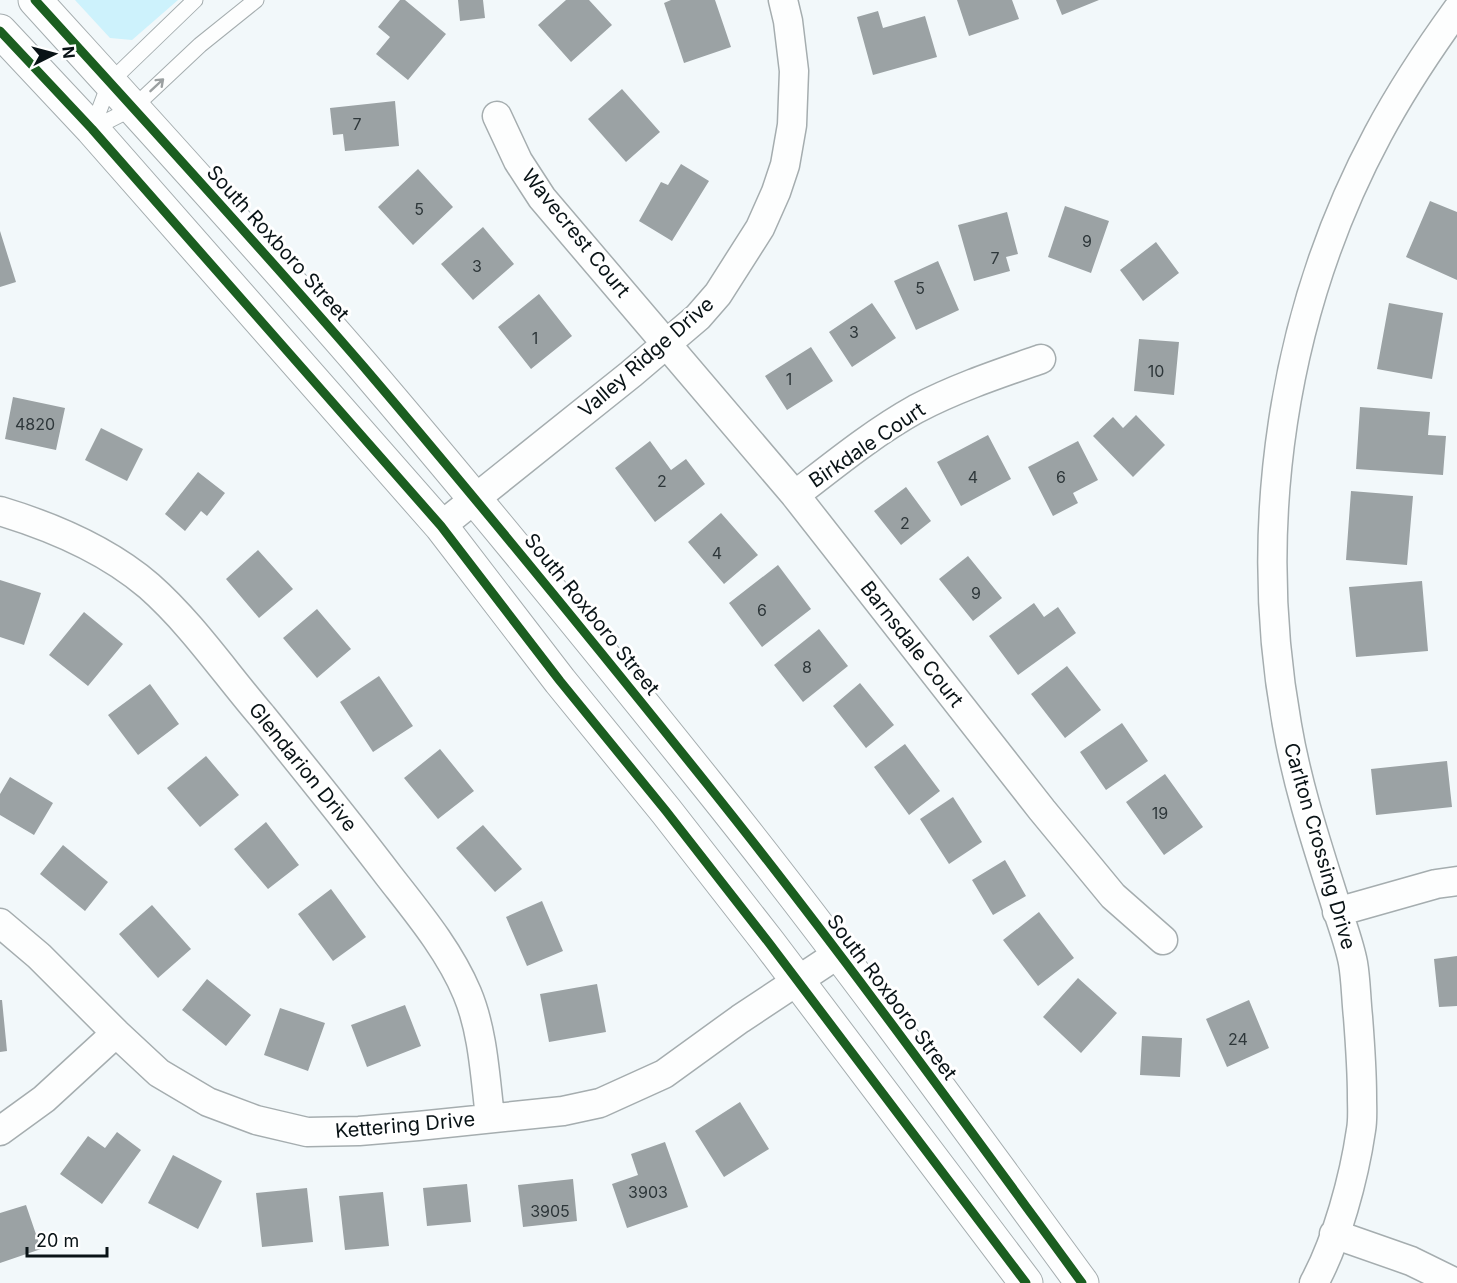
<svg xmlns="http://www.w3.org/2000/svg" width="1457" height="1283" viewBox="0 0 1457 1283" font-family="Inter,sans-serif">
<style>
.green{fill:#cdf2fc}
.building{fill:#9ba2a4}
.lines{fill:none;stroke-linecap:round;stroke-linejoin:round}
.lane-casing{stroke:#a5adaf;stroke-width:17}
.street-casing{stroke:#a5adaf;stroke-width:31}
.secondary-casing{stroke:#a5adaf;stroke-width:35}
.lane{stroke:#fdfefe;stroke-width:15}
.street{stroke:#fdfefe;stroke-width:28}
.secondary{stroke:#fdfefe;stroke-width:33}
.cycleway-casing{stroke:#fff;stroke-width:13}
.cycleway{stroke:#1b5e20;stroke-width:9}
.oneway{stroke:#9ba0a1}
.labels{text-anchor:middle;stroke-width:6;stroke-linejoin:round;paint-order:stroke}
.number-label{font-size:16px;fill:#2e373a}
.street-label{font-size:20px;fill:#091316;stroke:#fff}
</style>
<rect width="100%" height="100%" fill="#f2f8fa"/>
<path class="green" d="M75,0H178L132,40L110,38Z"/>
<path class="building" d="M400,0H405L446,34L408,80L376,54L390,37L378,27Z
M458,0H483L485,18L460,21Z
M566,0H589L612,25L571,62L538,25Z
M671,0H715L731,47L684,63L664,3Z
M957,0H1012L1019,19L969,36Z
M1056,0H1099L1062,15Z
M878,11L883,28L925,16L937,57L873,75L857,17Z
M622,89L660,132L626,162L588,119Z
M395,101L399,146L345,151L343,134L333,135L330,108Z
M681,164L709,181L672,241L639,221L661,182L668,185Z
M418,169L453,207L413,245L378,207Z
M1430,201L1457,212V280L1406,257Z
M1065,206L1109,221L1091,273L1048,257Z
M1007,212L1018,254L1006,257L1010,271L974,281L958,225Z
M483,227L514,264L473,300L441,264Z
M0,231L16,282L0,287Z
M1156,242L1179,273L1143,301L1120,270Z
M938,261L959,310L916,330L894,281Z
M539,294L572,336L531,369L498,327Z
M872,303L896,338L852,367L829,332Z
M1389,303L1443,313L1432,379L1377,369Z
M1139,339L1179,342L1174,395L1134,391Z
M811,347L833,381L787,410L765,376Z
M13,397L65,408L56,450L5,439Z
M1360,407L1430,412L1428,435L1446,436L1443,475L1356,469Z
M1136,415L1165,445L1133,477L1093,436L1113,417L1123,428Z
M101,428L143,449L127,481L85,460Z
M988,435L1011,479L961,506L937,462Z
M650,441L671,470L686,459L705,484L655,522L615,468Z
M1078,441L1098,480L1073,493L1078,503L1053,516L1028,467Z
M198,472L225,493L207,516L201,511L185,531L165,514Z
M906,487L931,521L901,545L874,511Z
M1351,491L1413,496L1407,565L1346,560Z
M721,513L758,555L724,584L688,542Z
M258,550L293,589L259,618L226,579Z
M968,556L1002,598L973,621L939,579Z
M778,565L811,609L762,647L729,603Z
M0,580L41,593L24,645L0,637Z
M1422,581L1428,651L1356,657L1349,587Z
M1034,603L1044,617L1058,607L1076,633L1018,675L989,636Z
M317,609L351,649L317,678L283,638Z
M84,612L123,644L88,686L49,655Z
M819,629L848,666L803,702L774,665Z
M1067,666L1101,710L1065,738L1031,694Z
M379,676L413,726L373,752L340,702Z
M860,683L894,725L866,748L833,706Z
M150,684L179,724L138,755L108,715Z
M1122,723L1148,761L1106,790L1080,752Z
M905,744L940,791L909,815L874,767Z
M440,749L474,791L438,819L404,778Z
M206,756L239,795L200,827L167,788Z
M1447,761L1452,807L1376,815L1371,769Z
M1165,774L1203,827L1164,855L1126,802Z
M10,777L53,803L34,835L0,815V794Z
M953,797L982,842L949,864L920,819Z
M266,822L299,865L268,889L234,849Z
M483,825L522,869L495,892L456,848Z
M63,845L108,882L85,911L40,874Z
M1005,860L1026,896L993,915L972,880Z
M331,889L366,937L333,961L298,914Z
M542,901L563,951L527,966L506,917Z
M152,905L191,949L158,978L119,934Z
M1039,912L1074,958L1038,986L1003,940Z
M1457,956V1006L1439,1007L1434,959Z
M1078,978L1117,1013L1081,1053L1043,1017Z
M207,979L251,1015L226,1046L182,1010Z
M597,984L606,1032L549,1042L540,994Z
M0,1000H2L7,1051L0,1052Z
M1249,1000L1269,1048L1227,1067L1206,1019Z
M405,1005L421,1046L367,1067L351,1025Z
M280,1008L325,1023L308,1071L264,1055Z
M1142,1036L1182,1038L1180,1077L1140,1075Z
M740,1102L769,1149L724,1177L695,1131Z
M117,1132L141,1150L102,1204L60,1174L88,1136L105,1148Z
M665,1142L688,1207L627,1228L612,1184L638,1175L631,1154Z
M173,1155L222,1181L198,1229L148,1203Z
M573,1179L577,1221L523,1227L518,1185Z
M467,1184L471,1222L427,1226L423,1188Z
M307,1188L313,1242L262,1247L256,1193Z
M383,1192L389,1246L345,1250L339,1196Z
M26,1205L41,1249L0,1263V1213Z"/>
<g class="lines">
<g class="lane-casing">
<path id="lane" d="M92,129L133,108L200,45L256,0
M92,129L110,82L195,0"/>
</g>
<g class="street-casing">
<path id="street" d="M497,116L518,161L542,198L795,495L1042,810L1113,896L1163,940
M795,495C834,465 873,433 916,409C956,388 998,374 1041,359
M0,511C53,527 106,549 149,586C192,624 225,673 262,716C305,769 348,822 389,876C417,912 449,950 467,993C483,1031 485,1076 490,1117
M441,526L631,374L698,317L718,294L760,228L776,192L785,165L792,125L794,71L788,21L783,0
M1337,912L1436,884L1457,881
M0,923L39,956L116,1033L159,1073L208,1102L256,1120L307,1132L359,1131L418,1126L563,1111L600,1103L664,1074L740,1019L838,954
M0,1131L44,1099L116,1033
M1334,1234L1411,1261L1456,1283
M1314,1283C1337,1241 1354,1178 1361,1130C1363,1119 1362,1108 1362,1097C1362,1070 1360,1043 1358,1017C1356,999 1356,980 1353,963C1349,942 1340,920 1334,899C1316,842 1297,784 1287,725C1251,526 1282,313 1378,134C1401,91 1428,50 1457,10"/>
</g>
<g class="secondary-casing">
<path id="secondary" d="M35,0C145,121 256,242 363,366C480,503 594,643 707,784C837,946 959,1115 1082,1283
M0,31L92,129L441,526L560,681L666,811L769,943L1026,1283"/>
</g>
<use href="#lane" class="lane"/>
<use href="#street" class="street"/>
<use href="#secondary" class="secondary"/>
<g class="cycleway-casing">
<path id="cycleway" d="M35,0C145,121 256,242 363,366C480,503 594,643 707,784C837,946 959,1115 1082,1283
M0,31L92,129L441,526L560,681L666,811L769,943L1026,1283"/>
</g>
<use href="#cycleway" class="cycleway"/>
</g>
<defs><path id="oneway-shaft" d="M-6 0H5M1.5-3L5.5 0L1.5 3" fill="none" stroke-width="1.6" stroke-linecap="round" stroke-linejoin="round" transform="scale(1.5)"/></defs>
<use class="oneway" href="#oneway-shaft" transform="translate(157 85) rotate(-43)"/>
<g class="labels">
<g class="number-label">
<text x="357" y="130">7</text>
<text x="419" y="215">5</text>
<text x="1087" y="247">9</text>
<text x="995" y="264">7</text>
<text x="477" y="272">3</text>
<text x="920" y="294">5</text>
<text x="854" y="338">3</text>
<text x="535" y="344">1</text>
<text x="1156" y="377">10</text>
<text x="789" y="385">1</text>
<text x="35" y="430">4820</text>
<text x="973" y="483">4</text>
<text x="1061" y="483">6</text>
<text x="662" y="487">2</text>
<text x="905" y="529">2</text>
<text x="717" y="559">4</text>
<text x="976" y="599">9</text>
<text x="762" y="616">6</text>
<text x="807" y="673">8</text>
<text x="1160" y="819">19</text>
<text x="1238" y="1045">24</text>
<text x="648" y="1198">3903</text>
<text x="550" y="1217">3905</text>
</g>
<g class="street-label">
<text transform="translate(576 233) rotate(51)" y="7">Wavecrest Court</text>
<text transform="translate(278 243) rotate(48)" y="7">South Roxboro Street</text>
<text transform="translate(646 357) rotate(-41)" y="7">Valley Ridge Drive</text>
<text transform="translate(867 445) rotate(-34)" y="7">Birkdale Court</text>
<text transform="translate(592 614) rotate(51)" y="7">South Roxboro Street</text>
<text transform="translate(912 644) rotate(52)" y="7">Barnsdale Court</text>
<text transform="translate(303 767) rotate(51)" y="7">Glendarion Drive</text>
<text transform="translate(1320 846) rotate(74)" y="7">Carlton Crossing Drive</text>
<text transform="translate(892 997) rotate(53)" y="7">South Roxboro Street</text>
<text transform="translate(405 1125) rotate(-5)" y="7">Kettering Drive</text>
</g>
</g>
<g transform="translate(54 54) rotate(84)" stroke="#ffffff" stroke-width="4.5" paint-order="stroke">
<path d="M0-4.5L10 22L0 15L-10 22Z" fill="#091316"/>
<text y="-9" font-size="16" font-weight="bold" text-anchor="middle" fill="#091316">N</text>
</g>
<path d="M27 1247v9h80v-9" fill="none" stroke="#091316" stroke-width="3"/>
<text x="36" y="1247" font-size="18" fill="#091316" stroke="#ffffff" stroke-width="4.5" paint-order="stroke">20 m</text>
</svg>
